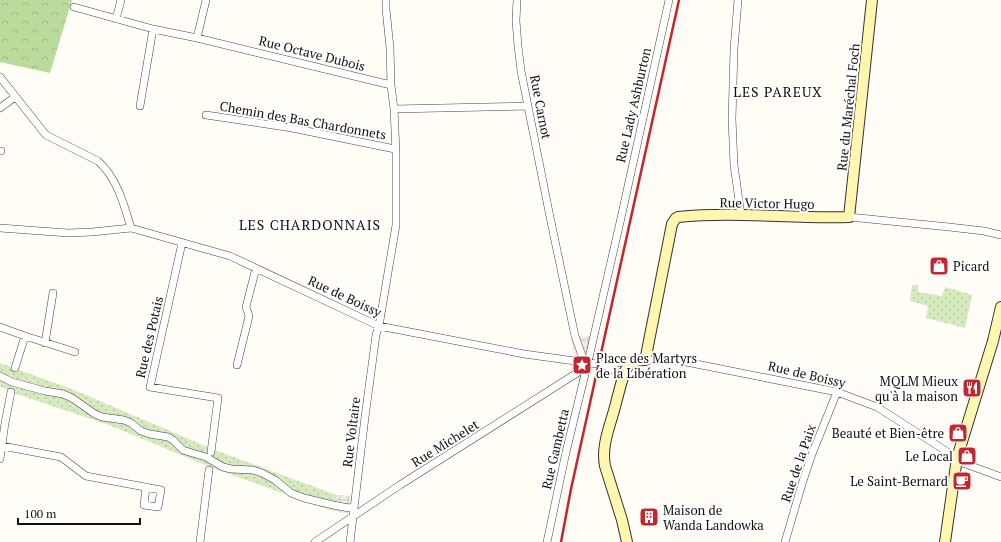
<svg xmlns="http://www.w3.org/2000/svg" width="1001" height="542" viewBox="0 0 1001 542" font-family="'PT Serif',serif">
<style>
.grass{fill:url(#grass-dots)}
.forest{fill:url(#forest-crowns)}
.plaza{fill:url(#plaza-grid)}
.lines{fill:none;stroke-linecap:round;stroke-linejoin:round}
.street-casing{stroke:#444;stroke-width:8}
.secondary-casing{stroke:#333;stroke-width:12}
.street{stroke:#fff;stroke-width:7}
.secondary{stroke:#fff6b0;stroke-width:10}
.rail{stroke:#c4262e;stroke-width:2.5}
.labels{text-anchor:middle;stroke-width:4;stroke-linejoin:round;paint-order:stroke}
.street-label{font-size:13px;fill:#111;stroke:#fff}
.poi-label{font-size:13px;fill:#111;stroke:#fff;text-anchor:end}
.neighbourhood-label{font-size:14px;letter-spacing:1px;fill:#111;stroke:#fff}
</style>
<defs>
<pattern id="grass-dots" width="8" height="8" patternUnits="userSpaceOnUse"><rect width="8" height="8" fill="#d5ebbd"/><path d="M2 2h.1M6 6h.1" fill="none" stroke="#b6c8a1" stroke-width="1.8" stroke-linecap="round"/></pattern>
<pattern id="forest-crowns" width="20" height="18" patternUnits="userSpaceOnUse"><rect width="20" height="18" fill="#b9dc9c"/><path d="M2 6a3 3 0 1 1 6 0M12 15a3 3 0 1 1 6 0" fill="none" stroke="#9ebc85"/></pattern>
<pattern id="plaza-grid" width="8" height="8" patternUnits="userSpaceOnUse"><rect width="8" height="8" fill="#f1ede2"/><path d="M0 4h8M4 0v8" fill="none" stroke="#cecac1"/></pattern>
</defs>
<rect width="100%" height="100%" fill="#fffdf5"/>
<path class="grass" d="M912,285H918V292L942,296L945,287L972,295L965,328L926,318L928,306L910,301Z
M0,363L74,390L212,449L336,495L351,496L337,497L333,508V511L210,467L109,425L11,392L0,386Z"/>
<path class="forest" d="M0,0H72L50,73L0,62Z"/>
<path class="plaza" d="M597,336L587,383L580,381L573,372L575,358L571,337Z
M351,496L348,514L333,511L332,503L337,497Z"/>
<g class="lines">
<g class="street-casing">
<path id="street" d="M386,0V9L390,48L391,85
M517,0L516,21L518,46L521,71L550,217L575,336L584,361
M738,0L734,49L732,119L734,165L741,215
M74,7L153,29L197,38L391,85L394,109L528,106
M116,19L121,0
M197,38L206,0
M0,77L46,135L98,161C117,178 124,204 131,228
M140,106L153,29
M0,108L15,97
M206,115L292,128L395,149
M0,151H1
M849,217L949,227L984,231L1001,235
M0,228L68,233L92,232L131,228L230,256L379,326L524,354L604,365C613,369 619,372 621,382
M182,243L150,387L218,398L211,452
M0,327L25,336L75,352
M45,343L53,293
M645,360L681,361L837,392L877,407L957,458L963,463L1001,477
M237,365L249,316L246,307L256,268
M604,365L635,360
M15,368L25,336
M0,376L12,382L45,391L63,394L72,398L95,414L102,417L124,420L131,423L141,431L150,434L168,437L173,440L183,450L189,452L206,457L223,467L231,469L253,470L262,473L275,480L291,493L304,498L333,505L349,508L354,507
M2,446L61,457L86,476L161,490L158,507L144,505L146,487
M0,459L5,423L11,392
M200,542L209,470
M315,542L400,485L577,373L582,366L584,361
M350,542L365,417L376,335L379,326L396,225V152L394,109
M547,542L566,452L588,362L621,218L669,0
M785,542L802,484L812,454L837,392"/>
</g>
<g class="secondary-casing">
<path id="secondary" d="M627,542L622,520L605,466C601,446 610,426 615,407C618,395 621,383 625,371C630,362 635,360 645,360L646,356L672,224L676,218L678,217C735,211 792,219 849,217L872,0
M945,542L957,458L993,341L1001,307"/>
</g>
<use href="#street" class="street"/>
<use href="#secondary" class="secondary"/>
<path class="rail" d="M561,542L571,489L679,0"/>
</g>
<defs>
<g id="shop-square" transform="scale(1)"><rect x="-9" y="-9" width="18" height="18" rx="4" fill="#c4262e" stroke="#fff"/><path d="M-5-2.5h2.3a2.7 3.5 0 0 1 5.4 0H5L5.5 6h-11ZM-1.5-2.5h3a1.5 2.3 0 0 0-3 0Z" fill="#fff"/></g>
<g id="sight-square" transform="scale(1)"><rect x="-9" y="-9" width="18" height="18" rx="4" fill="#c4262e" stroke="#fff"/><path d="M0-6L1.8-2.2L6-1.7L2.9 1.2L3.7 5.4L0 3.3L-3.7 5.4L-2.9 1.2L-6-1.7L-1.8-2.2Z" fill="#fff"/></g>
<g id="restaurant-square" transform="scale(1)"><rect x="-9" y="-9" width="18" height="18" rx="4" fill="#c4262e" stroke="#fff"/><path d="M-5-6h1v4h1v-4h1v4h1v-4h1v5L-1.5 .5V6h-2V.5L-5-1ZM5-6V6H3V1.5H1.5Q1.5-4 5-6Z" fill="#fff"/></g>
<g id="cafe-square" transform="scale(1)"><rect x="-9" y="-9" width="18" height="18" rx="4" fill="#c4262e" stroke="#fff"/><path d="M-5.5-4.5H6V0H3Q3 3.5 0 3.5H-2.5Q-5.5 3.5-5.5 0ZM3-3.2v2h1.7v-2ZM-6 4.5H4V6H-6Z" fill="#fff"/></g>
<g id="building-square" transform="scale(1)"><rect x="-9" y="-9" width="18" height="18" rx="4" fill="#c4262e" stroke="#fff"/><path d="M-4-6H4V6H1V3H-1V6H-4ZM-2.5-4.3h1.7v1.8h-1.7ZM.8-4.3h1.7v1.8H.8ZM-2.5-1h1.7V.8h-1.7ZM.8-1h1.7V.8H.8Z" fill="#fff"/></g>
</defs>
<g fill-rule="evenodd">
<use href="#shop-square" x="939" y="266"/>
<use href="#sight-square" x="582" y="365"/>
<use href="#restaurant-square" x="972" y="388"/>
<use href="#shop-square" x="958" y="433"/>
<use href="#shop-square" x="967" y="456"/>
<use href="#cafe-square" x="962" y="481"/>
<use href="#building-square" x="649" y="517"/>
</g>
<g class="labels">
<g class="street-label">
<text transform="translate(312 53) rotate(14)" y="5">Rue Octave Dubois</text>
<text transform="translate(633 105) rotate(-77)" y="5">Rue Lady Ashburton</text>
<text transform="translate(541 107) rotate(79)" y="5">Rue Carnot</text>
<text transform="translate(848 107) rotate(-84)" y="5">Rue du Maréchal Foch</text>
<text transform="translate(303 120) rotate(10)" y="5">Chemin des Bas Chardonnets</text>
<text transform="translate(767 203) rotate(1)" y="5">Rue Victor Hugo</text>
<text transform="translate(345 296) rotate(25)" y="5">Rue de Boissy</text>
<text transform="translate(149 337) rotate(-77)" y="5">Rue des Potais</text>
<text transform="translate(807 374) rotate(13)" y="5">Rue de Boissy</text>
<text transform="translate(351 432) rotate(-83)" y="5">Rue Voltaire</text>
<text transform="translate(445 443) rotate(-32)" y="5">Rue Michelet</text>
<text transform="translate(555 449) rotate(-77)" y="5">Rue Gambetta</text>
<text transform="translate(798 463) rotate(-71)" y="5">Rue de la Paix</text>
</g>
<g class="poi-label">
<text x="953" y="271" text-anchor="start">Picard</text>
<text x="596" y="363" text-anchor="start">Place des Martyrs<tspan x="596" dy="15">de la Libération</tspan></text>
<text x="958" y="386">MQLM Mieux<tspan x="958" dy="15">qu'à la maison</tspan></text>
<text x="944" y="438">Beauté et Bien-être</text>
<text x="953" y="461">Le Local</text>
<text x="948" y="486">Le Saint-Bernard</text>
<text x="663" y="515" text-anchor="start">Maison de<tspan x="663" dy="15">Wanda Landowka</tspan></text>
</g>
<g class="neighbourhood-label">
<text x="778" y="97">LES PAREUX</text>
<text x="310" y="230">LES CHARDONNAIS</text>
</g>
</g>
<path d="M18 518v6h122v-6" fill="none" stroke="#111111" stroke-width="2"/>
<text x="24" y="518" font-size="12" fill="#111111" stroke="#ffffff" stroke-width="3" paint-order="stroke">100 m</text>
</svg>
